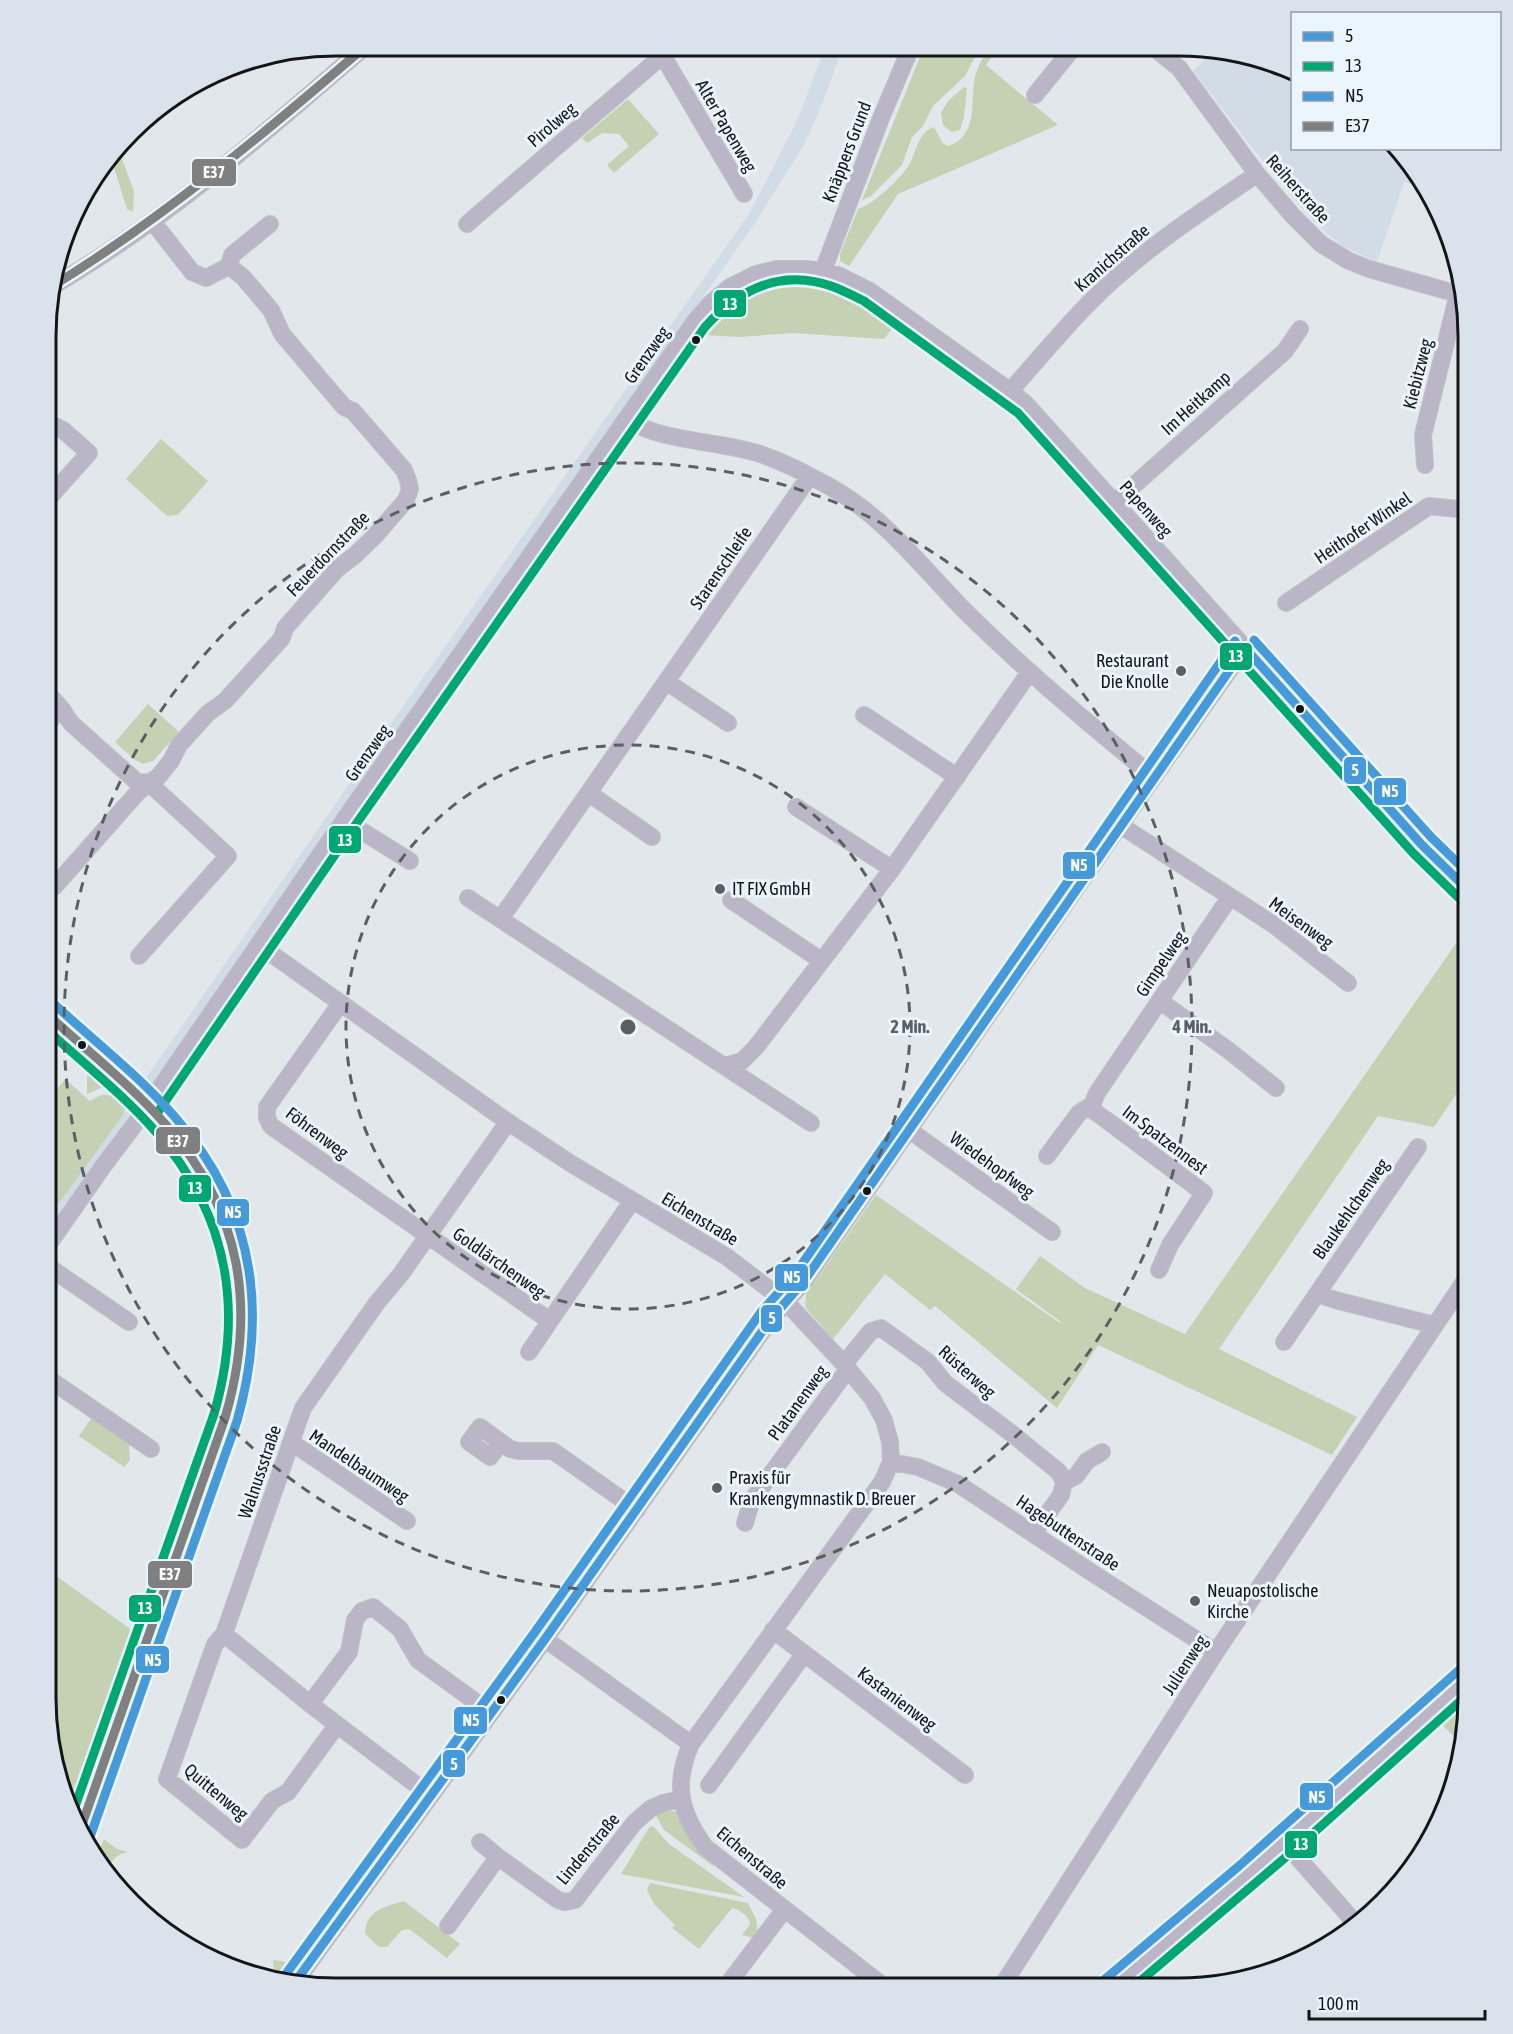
<svg xmlns="http://www.w3.org/2000/svg" width="1513" height="2034" viewBox="0 0 1513 2034" font-family="'Asap Condensed',sans-serif">
<style>
.built{fill:#d2dce7}
.green{fill:#c4d1b3}
.lines{fill:none;stroke-linecap:round;stroke-linejoin:round}
.minor-casing{stroke:#bec1c5;stroke-width:18}
.minor{stroke:#bbb6c7;stroke-width:16}
.bus-1-casing{stroke:#ebf5fe;stroke-width:14}
.bus-2-casing{stroke:#ebf5fe;stroke-width:14}
.bus-3-casing{stroke:#ebf5fe;stroke-width:14}
.bus-4-casing{stroke:#ebf5fe;stroke-width:14}
.bus-1{stroke:#479ada;stroke-width:9}
.bus-2{stroke:#00a770;stroke-width:9}
.bus-3{stroke:#479ada;stroke-width:9}
.bus-4{stroke:#808080;stroke-width:9}
.ring{fill:none;stroke:#5b5f63;stroke-width:3;stroke-dasharray:10 8}
.bus-dot{fill:#131619;stroke:#ebf5fe;stroke-width:2}
.poi-dot{fill:#5b5f63;stroke:#ebf5fe;stroke-width:2}
.labels{text-anchor:middle;stroke-width:6;stroke-linejoin:round;paint-order:stroke}
.street-label{font-size:18px;fill:#131619;stroke:#ebf5fe}
.poi-label{font-size:18px;fill:#131619;stroke:#ebf5fe;text-anchor:start}
.rim{fill:none;stroke:#131619;stroke-width:3}
.centre{fill:#5b5f63;stroke:#ebf5fe;stroke-width:3}
.ring-label{font-size:18px;text-anchor:middle;font-weight:bold;fill:#5b5f63;stroke:#ebf5fe;stroke-width:6;stroke-linejoin:round;paint-order:stroke}
.line-badge{stroke:#ebf5fe;stroke-width:2}
.badge-label{font-size:16px;text-anchor:middle;font-weight:bold;fill:#fff}
</style>
<rect width="100%" height="100%" fill="#e2e7ec"/>
<path class="built" d="M826,46H843L823,102L804,145L757,220L46,1238V1221L130,1106L146,1078L392,722L749,214L796,123Z
M1216,48L1292,70V148L1390,149L1421,187L1404,182L1377,262L1342,246L1314,222L1271,172L1193,71Z"/>
<path class="green" d="M924,47H980L965,76L933,106L923,126L912,137L902,165L871,196L862,200Z
M989,47H999L986,65L1058,125L898,194L849,266L840,261V254L858,209C874,204 904,176 911,161C917,149 919,132 934,127L943,144L949,146C977,135 971,106 974,82C976,69 983,58 989,47Z
M964,87L967,88L964,117L960,130L951,132L943,125L941,113L948,101Z
M628,99L659,134L614,173L607,165L629,146L619,134L602,133L587,143L582,138Z
M118,149L134,191L133,212L127,209L111,158Z
M791,282L822,284L857,298L896,324L884,339L792,333L740,337L703,335C725,296 748,290 791,282Z
M161,439L208,481L178,515L167,516L126,479Z
M148,704L179,732L153,761L143,764L135,760L115,742Z
M1468,926V1077L1434,1127L1378,1116L1219,1349L1357,1417L1332,1455L1098,1345L1057,1408L935,1306L930,1310L885,1274L833,1339L805,1307L806,1294L876,1195L1060,1323L1061,1322L1016,1289L1040,1256L1085,1288L1185,1334Z
M87,1073C93,1074 102,1082 103,1087L87,1094Z
M65,1079L90,1101C104,1090 115,1095 125,1107L124,1114L46,1221V1103Z
M688,1412L692,1417L647,1479L648,1482L638,1494L632,1493Z
M92,1417L129,1443L130,1460L124,1467L79,1436Z
M622,1505L628,1513L591,1572L579,1564Z
M45,1568L136,1633L69,1801L45,1698Z
M1467,1699V1717L1462,1744L1440,1723Z
M667,1810L677,1812L714,1860L713,1866L664,1830L655,1814Z
M650,1826L654,1827L669,1844L744,1897L621,1874Z
M104,1839L117,1849L128,1852C117,1854 109,1862 106,1873L96,1858Z
M650,1883L748,1903L756,1919L758,1934L754,1938L742,1935L750,1924C749,1915 739,1910 732,1908L699,1949L672,1928L675,1925L654,1904L647,1890Z
M404,1901L460,1944L447,1958L409,1929L402,1930L387,1947H379L365,1934C365,1911 385,1906 404,1901Z
M273,1960L304,1965L293,1985L275,1981Z"/>
<g class="lines">
<g class="minor-casing">
<path id="minor" d="M657,46L744,194
M1153,47L1179,68L1257,174L1293,216L1321,244L1349,261L1369,269L1458,294
M1035,95L1074,47
M467,224L662,56
M229,266L232,255L270,224
M823,271L881,118L911,47
M51,287C167,220 266,132 367,45
M1010,391C1048,349 1083,304 1127,268C1168,233 1213,204 1257,174
M625,420C635,424 645,429 655,432C687,442 724,443 757,453C783,461 808,475 832,488C884,517 921,566 962,608C1022,668 1087,723 1154,777
M1425,465L1423,435L1458,294
M47,500L89,453L63,430L47,422
M1114,503L1285,351L1300,329
M1286,603L1429,506L1468,510
M667,682L728,723
M47,693L61,708L71,723L137,782L149,783L158,777L171,761L179,745L208,713L225,701L282,638L285,628L337,569L354,556L374,537L406,500L410,489L408,480L404,470L353,411L344,407L282,334L271,310L243,277L229,266L206,278L192,272L153,222
M864,715L957,777
M47,724L61,708
M590,794L652,837
M796,807L892,869
M344,820L410,861
M1120,825L1274,925L1348,983
M54,887L138,792L149,783L228,856L139,956
M468,898L811,1123
M731,900L822,961
M501,918L809,477
M259,945L508,1122L570,1163L727,1257L786,1302L844,1364L872,1398L884,1420L890,1442L891,1462L882,1482L691,1744C673,1785 680,1812 705,1847L886,1988
M1160,1001L1228,1050L1276,1088
M340,1004L267,1107V1118L271,1126L550,1321L632,1201
M46,1013C86,1050 130,1084 166,1125C224,1189 253,1280 238,1365C235,1383 230,1401 225,1418L79,1833
M725,1066L742,1061L756,1047L892,869L1029,673
M1092,1105L1095,1112L1105,1119L1204,1193L1170,1245L1159,1270
M909,1130L1052,1232
M1418,1147L1317,1294L1335,1300L1434,1325
M1047,1156L1079,1113L1092,1105L1097,1093L1230,897
M46,1248L104,1165L138,1120L344,820L696,320L711,303L730,287L756,274L777,269H806L823,271L840,276L870,291L1010,391L1026,404L1422,845L1468,890
M46,1265L129,1322
M1284,1342L1317,1294
M529,1352L550,1321
M844,1364L871,1331L881,1328L928,1362L945,1383L1011,1433L1059,1472L1064,1482L1061,1495L1034,1533
M46,1377L151,1449
M501,1442L490,1457L469,1442L480,1427L510,1449L519,1451H553L637,1510
M290,1444L300,1448L407,1521
M891,1462L918,1467L958,1484L1097,1576L1216,1652
M1064,1482L1076,1476L1087,1461L1102,1452
M745,1523L752,1500L848,1369
M773,1630L965,1775
M224,1634L215,1644L167,1779L242,1840L272,1801L288,1792L337,1725
M545,1639L691,1744
M310,1704L349,1652L355,1620L362,1611L373,1607L400,1629L418,1660L491,1713
M709,1785L804,1654
M431,1796L310,1704L224,1634L303,1408L376,1304L401,1274L508,1122
M480,1842L498,1857
M1285,1843L1357,1925
M448,1926L498,1857L558,1900L565,1902L575,1900L634,1823L650,1809L663,1803L681,1799
M293,1985L545,1639L771,1319L804,1281L1120,825L1245,648
M725,1988L784,1910
M1000,1989L1216,1652L1468,1276
M1112,1989C1234,1889 1351,1784 1467,1679"/>
</g>
<use href="#minor" class="minor"/>
<g class="bus-1-casing">
<path id="bus-1" d="M1245,648L1422,845L1468,890
M293,1985L545,1639L771,1319L804,1281L1245,648"/>
</g>
<g class="bus-2-casing">
<path id="bus-2" d="M46,1029C83,1063 123,1094 156,1132C229,1216 244,1310 214,1414L72,1815
M158,1112L354,827L705,327C740,288 782,268 834,287C844,291 854,296 864,301L1018,413L1413,853L1460,899
M1131,1989L1300,1845L1467,1695"/>
</g>
<g class="bus-3-casing">
<path id="bus-3" d="M1254,640L1431,837L1468,873
M54,1004C94,1041 138,1075 174,1116C253,1205 269,1308 237,1421L90,1837
M283,1978L535,1632L761,1312L795,1274L1235,641
M1104,1980L1239,1866L1459,1670"/>
</g>
<g class="bus-4-casing">
<path id="bus-4" d="M51,287C165,217 266,132 367,45
M46,1013C86,1050 130,1084 166,1125C242,1212 257,1309 225,1418L79,1833"/>
</g>
<use href="#bus-1" class="bus-1"/>
<use href="#bus-2" class="bus-2"/>
<use href="#bus-3" class="bus-3"/>
<use href="#bus-4" class="bus-4"/>
</g>
<g class="ring">
<circle cx="628" cy="1027" r="282"/>
<circle cx="628" cy="1027" r="564"/>
</g>
<g class="bus-dot">
<circle cx="696" cy="340" r="5"/>
<circle cx="1300" cy="709" r="5"/>
<circle cx="82" cy="1045" r="5"/>
<circle cx="867" cy="1191" r="5"/>
<circle cx="501" cy="1700" r="5"/>
</g>
<g class="poi-dot">
<circle cx="1181" cy="671" r="6"/>
<circle cx="720" cy="889" r="6"/>
<circle cx="717" cy="1488" r="6"/>
<circle cx="1195" cy="1601" r="6"/>
</g>
<g class="labels">
<g class="street-label">
<text transform="translate(552 125) rotate(-41)" y="6">Pirolweg</text>
<text transform="translate(726 126) rotate(60)" y="6">Alter Papenweg</text>
<text transform="translate(847 152) rotate(-69)" y="6">Knäppers Grund</text>
<text transform="translate(1298 189) rotate(48)" y="6">Reiherstraße</text>
<text transform="translate(1112 258) rotate(-41)" y="6">Kranichstraße</text>
<text transform="translate(647 355) rotate(-55)" y="6">Grenzweg</text>
<text transform="translate(1418 374) rotate(-76)" y="6">Kiebitzweg</text>
<text transform="translate(1196 403) rotate(-42)" y="6">Im Heitkamp</text>
<text transform="translate(1146 509) rotate(48)" y="6">Papenweg</text>
<text transform="translate(1363 528) rotate(-34)" y="6">Heithofer Winkel</text>
<text transform="translate(328 554) rotate(-46)" y="6">Feuerdornstraße</text>
<text transform="translate(721 568) rotate(-56)" y="6">Starenschleife</text>
<text transform="translate(368 753) rotate(-55)" y="6">Grenzweg</text>
<text transform="translate(1301 923) rotate(36)" y="6">Meisenweg</text>
<text transform="translate(1161 964) rotate(-56)" y="6">Gimpelweg</text>
<text transform="translate(317 1133) rotate(37)" y="6">Föhrenweg</text>
<text transform="translate(1165 1140) rotate(37)" y="6">Im Spatzennest</text>
<text transform="translate(992 1165) rotate(36)" y="6">Wiedehopfweg</text>
<text transform="translate(1351 1209) rotate(-55)" y="6">Blaukehlchenweg</text>
<text transform="translate(700 1219) rotate(31)" y="6">Eichenstraße</text>
<text transform="translate(499 1263) rotate(35)" y="6">Goldlärchenweg</text>
<text transform="translate(967 1372) rotate(42)" y="6">Rüsterweg</text>
<text transform="translate(798 1403) rotate(-54)" y="6">Platanenweg</text>
<text transform="translate(359 1466) rotate(34)" y="6">Mandelbaumweg</text>
<text transform="translate(260 1472) rotate(-71)" y="6">Walnussstraße</text>
<text transform="translate(1068 1533) rotate(34)" y="6">Hagebuttenstraße</text>
<text transform="translate(1185 1665) rotate(-57)" y="6">Julienweg</text>
<text transform="translate(897 1699) rotate(37)" y="6">Kastanienweg</text>
<text transform="translate(216 1792) rotate(40)" y="6">Quittenweg</text>
<text transform="translate(588 1849) rotate(-50)" y="6">Lindenstraße</text>
<text transform="translate(752 1858) rotate(40)" y="6">Eichenstraße</text>
</g>
<g class="poi-label">
<text x="1169" y="667" text-anchor="end">Restaurant<tspan x="1169" dy="21">Die Knolle</tspan></text>
<text x="732" y="895">IT FIX GmbH</text>
<text x="729" y="1484">Praxis für<tspan x="729" dy="21">Krankengymnastik D. Breuer</tspan></text>
<text x="1207" y="1597">Neuapostolische<tspan x="1207" dy="21">Kirche</tspan></text>
</g>
</g>
<path d="M0 0H1513V2034H0ZM336 56H1178A280 280 0 0 1 1458 336V1698A280 280 0 0 1 1178 1978H336A280 280 0 0 1 56 1698V336A280 280 0 0 1 336 56Z" fill="#dae3ec" fill-rule="evenodd"/>
<path class="rim" d="M336 56H1178A280 280 0 0 1 1458 336V1698A280 280 0 0 1 1178 1978H336A280 280 0 0 1 56 1698V336A280 280 0 0 1 336 56Z"/>
<circle cx="628" cy="1027" r="9" class="centre"/>
<g class="ring-label">
<text x="910" y="1033">2 Min.</text>
<text x="1192" y="1033">4 Min.</text>
</g>
<g class="line-badge">
<rect x="191" y="158" width="46" height="29" rx="6" fill="#808080"/>
<rect x="713" y="289" width="34" height="29" rx="6" fill="#00a770"/>
<rect x="1219" y="642" width="34" height="29" rx="6" fill="#00a770"/>
<rect x="1343" y="756" width="24" height="29" rx="6" fill="#479ada"/>
<rect x="1373" y="777" width="34" height="29" rx="6" fill="#479ada"/>
<rect x="328" y="825" width="34" height="29" rx="6" fill="#00a770"/>
<rect x="1062" y="851" width="34" height="29" rx="6" fill="#479ada"/>
<rect x="155" y="1126" width="46" height="29" rx="6" fill="#808080"/>
<rect x="178" y="1174" width="34" height="29" rx="6" fill="#00a770"/>
<rect x="216" y="1198" width="34" height="29" rx="6" fill="#479ada"/>
<rect x="774" y="1263" width="35" height="29" rx="6" fill="#479ada"/>
<rect x="760" y="1304" width="23" height="29" rx="6" fill="#479ada"/>
<rect x="147" y="1560" width="46" height="29" rx="6" fill="#808080"/>
<rect x="128" y="1594" width="34" height="29" rx="6" fill="#00a770"/>
<rect x="135" y="1645" width="35" height="29" rx="6" fill="#479ada"/>
<rect x="453" y="1706" width="35" height="29" rx="6" fill="#479ada"/>
<rect x="442" y="1749" width="24" height="29" rx="6" fill="#479ada"/>
<rect x="1299" y="1782" width="35" height="29" rx="6" fill="#479ada"/>
<rect x="1284" y="1830" width="34" height="29" rx="6" fill="#00a770"/>
</g>
<g class="badge-label">
<text x="214" y="178">E37</text>
<text x="730" y="310">13</text>
<text x="1236" y="662">13</text>
<text x="1355" y="776">5</text>
<text x="1390" y="797">N5</text>
<text x="345" y="846">13</text>
<text x="1079" y="871">N5</text>
<text x="178" y="1147">E37</text>
<text x="195" y="1194">13</text>
<text x="233" y="1218">N5</text>
<text x="792" y="1283">N5</text>
<text x="772" y="1324">5</text>
<text x="170" y="1580">E37</text>
<text x="145" y="1614">13</text>
<text x="153" y="1666">N5</text>
<text x="471" y="1726">N5</text>
<text x="454" y="1770">5</text>
<text x="1317" y="1803">N5</text>
<text x="1301" y="1850">13</text>
</g>
<rect x="1291" y="12" width="210" height="138" fill="#ebf5fe" stroke="#959ca2" stroke-width="1.5"/>
<rect x="1303" y="32" width="30" height="9" fill="#479ada" stroke="#959ca2" stroke-width="1.5"/>
<text x="1345" y="42" font-size="18" fill="#131619">5</text>
<rect x="1303" y="62" width="30" height="9" fill="#00a770" stroke="#959ca2" stroke-width="1.5"/>
<text x="1345" y="72" font-size="18" fill="#131619">13</text>
<rect x="1303" y="92" width="30" height="9" fill="#479ada" stroke="#959ca2" stroke-width="1.5"/>
<text x="1345" y="102" font-size="18" fill="#131619">N5</text>
<rect x="1303" y="122" width="30" height="9" fill="#808080" stroke="#959ca2" stroke-width="1.5"/>
<text x="1345" y="132" font-size="18" fill="#131619">E37</text>
<path d="M1309 2010v9h176v-9" fill="none" stroke="#131619" stroke-width="3"/>
<text x="1318" y="2010" font-size="18" fill="#131619" stroke="#ebf5fe" stroke-width="4.5" paint-order="stroke">100 m</text>
</svg>
